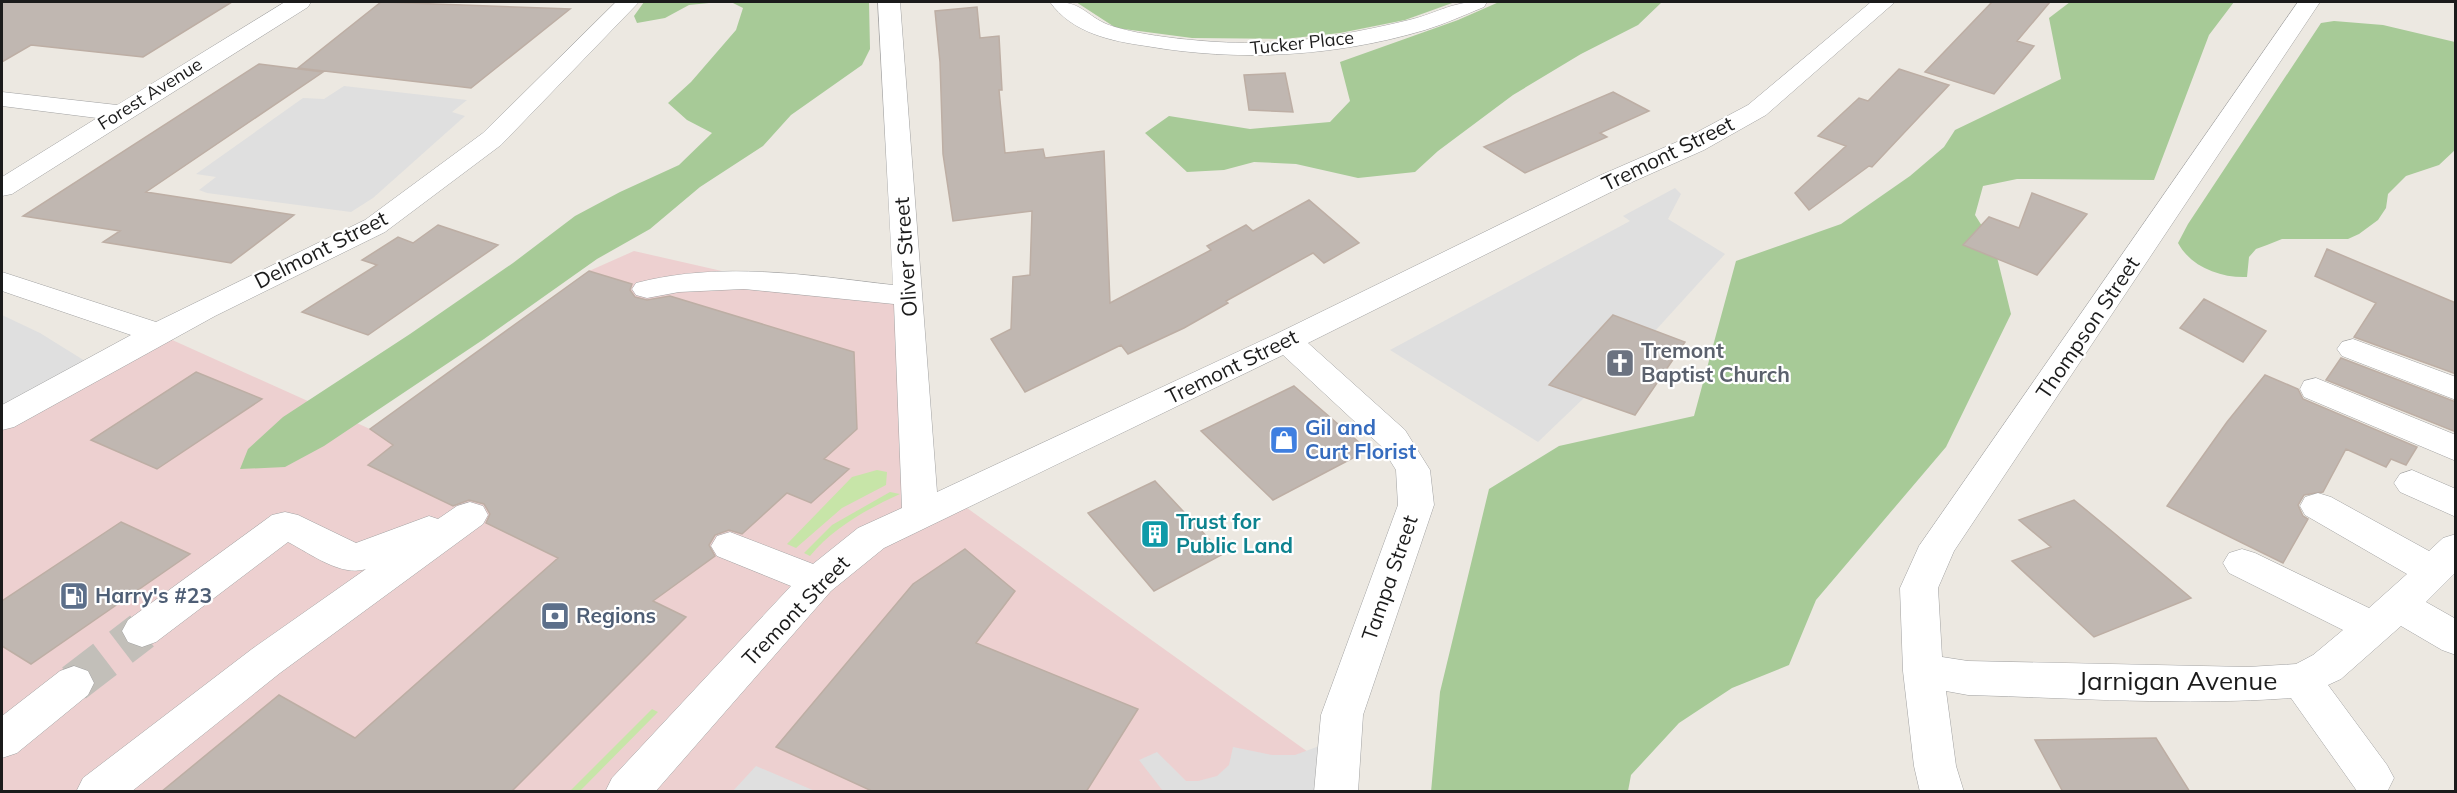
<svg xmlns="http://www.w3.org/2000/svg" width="2457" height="793" viewBox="0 0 2457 793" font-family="Mulish,sans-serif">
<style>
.commercial{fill:#edd0d0}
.grass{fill:#c7e5a8}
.forest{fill:#a7ca97}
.parking{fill:#dfdfdf}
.building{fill:#c0b7b1;stroke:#bdaea4;stroke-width:1.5}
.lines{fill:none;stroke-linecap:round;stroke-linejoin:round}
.minor-tunnel{stroke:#c2bfb9;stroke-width:39;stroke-dasharray:39 20;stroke-linecap:butt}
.minor-casing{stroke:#a2a2a2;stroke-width:1}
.minor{fill:#fff;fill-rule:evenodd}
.labels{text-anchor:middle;stroke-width:4.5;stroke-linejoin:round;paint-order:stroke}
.far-street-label{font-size:18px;fill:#1b1b1b;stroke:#fff}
.street-label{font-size:21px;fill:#1b1b1b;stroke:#fff}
.worship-label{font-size:21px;font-weight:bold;fill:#5b616d;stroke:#fff;text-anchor:start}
.shop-label{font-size:21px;font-weight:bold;fill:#366cbe;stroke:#fff;text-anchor:start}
.culture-label{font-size:21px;font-weight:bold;fill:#0d838f;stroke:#fff;text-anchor:start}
.service-label{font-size:21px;font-weight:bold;fill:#4e5e75;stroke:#fff;text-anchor:start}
.near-street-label{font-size:26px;fill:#1b1b1b;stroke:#fff}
</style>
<rect width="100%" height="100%" fill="#ece8e1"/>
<path class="commercial" d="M634,251L735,274L909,296L920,513L953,498L1336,772V792H2V419L159,334L370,429L589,271Z"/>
<path class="grass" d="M877,470L887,472L886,485L842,508L796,548L787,544L852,477Z
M890,492L900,494C867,509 833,528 810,556L804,553L832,525Z
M652,709L658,712L580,791H570Z"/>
<path class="forest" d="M644,2H719L689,5L665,18L637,23L634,16Z
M731,2H869L870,49L862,65L791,115L763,146L700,187L650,229L597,259L484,339L324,446L285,467L240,469L248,449L283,417L410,334L513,263L575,216L620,192L679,165L712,133L687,120L668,103L691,82L736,30L743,8Z
M1076,2H1455L1405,20L1340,33L1284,39L1192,38L1116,28Z
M1499,2H1662L1638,25L1581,54L1513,95L1438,151L1415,172L1358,178L1296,164L1254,162L1224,170L1187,172L1145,133L1169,116L1250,129L1330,122L1350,101L1340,62L1458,20Z
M2070,2H2234L2209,35L2154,180L2017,179L1983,186L1975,215L1994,245L2011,314L1946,447L1816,600L1789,665L1732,688L1679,723L1631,775L1628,791L1431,792L1440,692L1489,489L1559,446L1694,416L1736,261L1841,224L1910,176L1944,147L1955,130L2061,79L2049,18Z
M2334,21L2383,25L2455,42V150L2439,165L2406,176L2388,194L2386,208L2378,220L2359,234L2348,239H2282L2267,245L2256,249L2249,257L2247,277C2220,278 2191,267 2178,243L2188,224L2321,23Z"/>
<path class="parking" d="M344,86L467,100L452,112L465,116L373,198L351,212L207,193L199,190L216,177L196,174L303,98L324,99Z
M1675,188L1681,194L1668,219L1725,254L1655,331L1612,315L1550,384L1585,397L1538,442L1390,350L1630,221L1623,216Z
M2,315L40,333L85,361L2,407Z
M1322,745L1319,791H1163L1139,760L1157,752L1186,781H1198L1217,776L1229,765L1233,747L1272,755H1295Z
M756,766L815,791H733Z"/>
<path class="building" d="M2,2H232L143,57L31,45L2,62Z
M381,2L570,9L471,88L298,68Z
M1992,2H2050L2017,41L2034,46L1994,94L1925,72Z
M977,7L980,38L999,36L1002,90H999L1005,153L1043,149L1045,158L1104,151L1110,303L1211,250L1207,246L1246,225L1253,231L1309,200L1359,243L1324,263L1313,253L1226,301L1228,303L1184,328L1128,354L1121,345L1025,392L991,339L1011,329L1013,277L1030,275L1032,211L953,221L943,154L940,62L935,11Z
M259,64L323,72L146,192L294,215L231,263L103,242L120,231L23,216Z
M1899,69L1949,85L1872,167L1869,166L1809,210L1795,193L1846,146L1818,136L1859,98L1868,101Z
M1285,73L1293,112L1249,110L1244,75Z
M1613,92L1649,111L1600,133L1607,137L1525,173L1484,147Z
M2032,193L2087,214L2037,275L1963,245L1989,217L2019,228Z
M438,225L498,245L368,335L302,312L377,265L362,260L398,237L413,243Z
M2327,249L2456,303V374L2354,337L2376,303L2315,276Z
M589,271L632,284L630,290L635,297L647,300L670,296L854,352L857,429L824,459L849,469L811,503L787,493L742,534L729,530L715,535L709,545L715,556L653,601L686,617L511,792H161L279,695L355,738L558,558L486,523L490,514L484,504L469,500L453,506L368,465L393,445L370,429Z
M2204,299L2266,331L2243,362L2180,328Z
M1613,315L1685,342L1635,415L1549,385Z
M2341,358L2456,402V432L2326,380Z
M196,372L262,399L157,469L91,440Z
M2265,375L2298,389L2303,399L2417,447L2406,465L2391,459L2386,467L2346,449L2323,492L2304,495L2298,505L2303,516L2308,519L2283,563L2167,506L2227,422Z
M1294,386L1368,450L1273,500L1201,431Z
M1155,481L1223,554L1154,591L1088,513Z
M2074,500L2114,533L2191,598L2094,637L2012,561L2051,547L2019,520Z
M121,522L190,554L31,664L2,646V601Z
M965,549L1015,591L976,643L1138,709L1086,792H874L776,747L913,584Z
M2156,738L2190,792H2063L2035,740Z"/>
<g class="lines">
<path class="minor-tunnel" d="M74,683L142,631"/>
<g class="minor-casing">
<path id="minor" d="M285,2H311L308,7L12,194L2,196V177L97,118L2,106V92L117,105Z
M616,2H639L501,145L385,232L215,316L14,427L2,430V405L131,335L2,291V272L156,322L365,220L483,133Z
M878,2H900L937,492L1276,334L1601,175L1686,138L1748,105L1871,2H1895L1766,115L1704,150L1621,187L1308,343L1405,430L1430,470L1434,505L1363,715L1358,792H1314L1321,715L1398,505L1396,470L1381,446L1283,355L884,548L831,591L655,792H605L612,778L791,586L717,556L711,546L717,536L730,532L813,564L858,528L902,508L894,304L744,289L679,292L647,298L636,295L632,289L636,283C721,261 808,275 893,285Z
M1050,2C1085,0 1086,19 1115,27C1150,38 1223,44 1260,43C1310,41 1360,32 1409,20C1439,13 1453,0 1487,2L1484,7C1464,15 1445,24 1425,30C1334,57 1238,62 1146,46C1111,41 1072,33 1050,2Z
M2298,2H2320L1954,551L1938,588L1942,657L1968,661L2248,667L2296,664L2313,655L2343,630L2229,573L2223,563L2229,553L2242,549L2255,553L2369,608L2407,574L2305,515L2300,506L2305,497L2318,493L2331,497L2429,551L2443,538L2456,534V572L2426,602L2456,619V655L2442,650L2401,626L2341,679L2328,685L2387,765L2394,778L2387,792L2357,791L2291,698C2184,706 2075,698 1968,695L1946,691L1956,766L1964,792H1920L1914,766L1903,671L1900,588L1919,546Z
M2353,339L2456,377V400L2342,356L2337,349L2342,342Z
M2316,378L2456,435V461L2304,397L2300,389L2304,381Z
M2412,470L2456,489V517L2400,492L2394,483L2400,474Z
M470,502L483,506L488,515L483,524L280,673L131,792H76L83,778L252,649L366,569C341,577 311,554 288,542L156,642L142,647L128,642L122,631L128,620L272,515L285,512L298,515L356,543L429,516L438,519L457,506Z
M74,666L88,671L94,683L88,695L17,753L2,758V716L60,671Z"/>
</g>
<use href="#minor" class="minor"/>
</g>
<defs>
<g id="church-square" transform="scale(1.5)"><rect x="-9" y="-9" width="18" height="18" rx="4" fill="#6b7280" stroke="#fff"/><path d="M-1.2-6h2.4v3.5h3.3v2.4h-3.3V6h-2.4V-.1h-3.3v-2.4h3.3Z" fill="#fff"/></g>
<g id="shop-square" transform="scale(1.5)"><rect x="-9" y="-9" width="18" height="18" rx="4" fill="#3f7fe0" stroke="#fff"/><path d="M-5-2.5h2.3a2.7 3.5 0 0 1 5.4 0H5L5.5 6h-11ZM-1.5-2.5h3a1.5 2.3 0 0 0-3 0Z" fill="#fff"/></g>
<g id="building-square" transform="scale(1.5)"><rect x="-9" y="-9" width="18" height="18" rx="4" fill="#0f9aa8" stroke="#fff"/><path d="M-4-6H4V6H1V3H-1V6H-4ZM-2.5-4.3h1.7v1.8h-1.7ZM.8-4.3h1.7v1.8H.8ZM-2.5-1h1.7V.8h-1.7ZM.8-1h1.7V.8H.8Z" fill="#fff"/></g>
<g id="fuel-square" transform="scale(1.5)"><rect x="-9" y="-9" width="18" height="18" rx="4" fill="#5c6f8a" stroke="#fff"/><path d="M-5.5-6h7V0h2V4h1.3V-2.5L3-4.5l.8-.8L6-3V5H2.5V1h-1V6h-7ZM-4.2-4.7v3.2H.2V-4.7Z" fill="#fff"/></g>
<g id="bank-square" transform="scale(1.5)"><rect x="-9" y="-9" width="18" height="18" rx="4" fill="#5c6f8a" stroke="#fff"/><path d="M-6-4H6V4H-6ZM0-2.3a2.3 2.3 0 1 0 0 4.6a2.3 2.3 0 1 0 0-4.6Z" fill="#fff"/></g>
</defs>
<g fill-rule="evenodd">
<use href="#church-square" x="1620" y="363"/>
<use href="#shop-square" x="1284" y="440"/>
<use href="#building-square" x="1155" y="534"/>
<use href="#fuel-square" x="74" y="596"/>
<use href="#bank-square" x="555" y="616"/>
</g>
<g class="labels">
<g class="far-street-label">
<text transform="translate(1302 43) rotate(-6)" y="6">Tucker Place</text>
<text transform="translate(150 94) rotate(-32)" y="6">Forest Avenue</text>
</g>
<g class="street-label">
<text transform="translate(1668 154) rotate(-26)" y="7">Tremont Street</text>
<text transform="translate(321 250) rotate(-27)" y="7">Delmont Street</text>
<text transform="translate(906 257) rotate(-94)" y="7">Oliver Street</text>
<text transform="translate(2088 328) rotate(-56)" y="7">Thompson Street</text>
<text transform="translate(1232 367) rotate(-26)" y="7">Tremont Street</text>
<text transform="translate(1390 578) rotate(-71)" y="7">Tampa Street</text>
<text transform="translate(796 611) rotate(-46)" y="7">Tremont Street</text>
</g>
<g class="worship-label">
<text x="1641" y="358">Tremont<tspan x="1641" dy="24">Baptist Church</tspan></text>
</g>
<g class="shop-label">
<text x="1305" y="435">Gil and<tspan x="1305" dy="24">Curt Florist</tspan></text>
</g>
<g class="culture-label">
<text x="1176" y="529">Trust for<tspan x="1176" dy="24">Public Land</tspan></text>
</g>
<g class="service-label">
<text x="95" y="603">Harry's #23</text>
<text x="576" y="623">Regions</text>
</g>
<g class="near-street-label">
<text x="2178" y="690">Jarnigan Avenue</text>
</g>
</g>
<rect width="2457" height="793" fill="none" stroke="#1b1b1b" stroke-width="6"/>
</svg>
